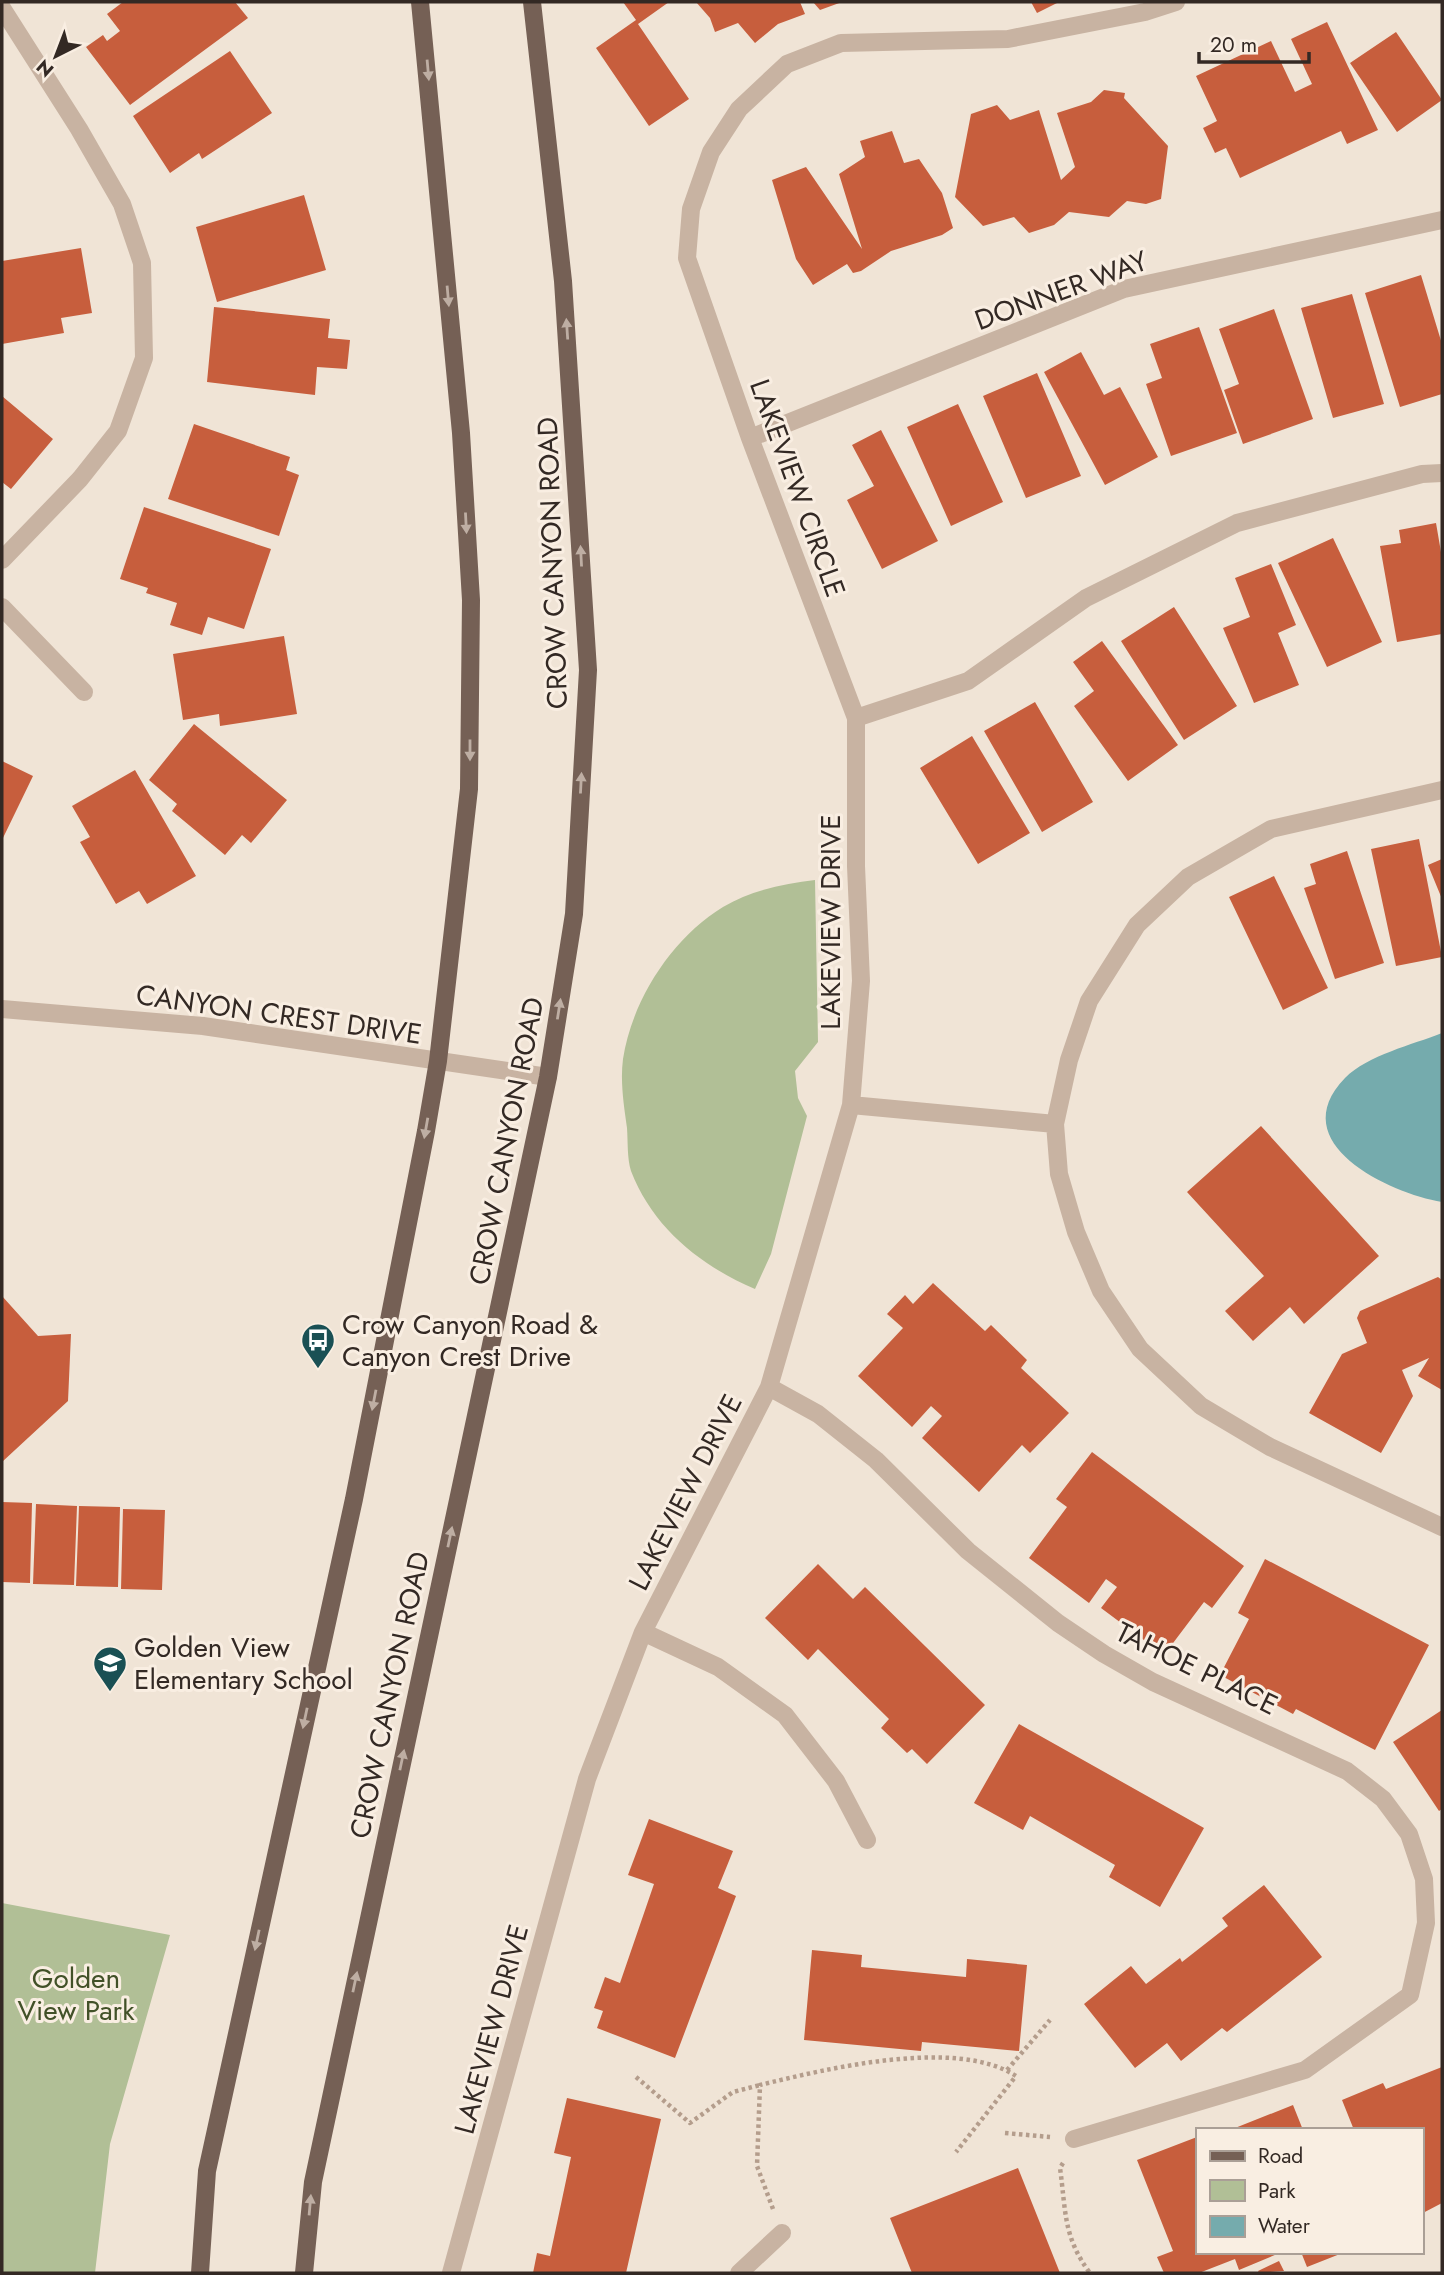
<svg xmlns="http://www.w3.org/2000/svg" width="1444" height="2275" viewBox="0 0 1444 2275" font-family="Jost,sans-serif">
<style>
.green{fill:#b1bf96}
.water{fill:#75abad}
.building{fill:#c75e3d}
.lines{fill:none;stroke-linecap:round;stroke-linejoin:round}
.path{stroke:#b49d8c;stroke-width:4.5;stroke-dasharray:3.5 3.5;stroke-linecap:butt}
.minor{stroke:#c8b3a2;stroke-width:18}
.major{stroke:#756055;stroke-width:18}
.oneway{fill:#beaea3}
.labels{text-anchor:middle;stroke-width:6;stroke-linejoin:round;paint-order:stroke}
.street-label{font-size:28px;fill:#332924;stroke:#f9eee2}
.poi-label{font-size:28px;fill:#332924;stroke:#f9eee2;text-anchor:start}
.park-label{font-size:28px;fill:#425128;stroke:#f9eee2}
</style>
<rect width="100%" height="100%" fill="#f0e4d6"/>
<path class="green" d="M815,880L818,1042L795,1071L798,1098L807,1116L771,1254L755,1289C701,1266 653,1228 631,1171C627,1158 628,1142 627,1128C624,1106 620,1082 623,1059C632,1000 672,938 723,907C751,890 784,884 815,880Z
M2,1903L170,1935L110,2144L95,2273H2Z"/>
<path class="water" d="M1442,1033V1202C1389,1193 1282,1143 1345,1078C1368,1055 1412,1045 1442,1033Z"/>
<path class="building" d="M123,2H235L248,18L130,105L86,47L103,35L107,41L120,31L107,14Z
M623,2H669L638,24L689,99L649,126L596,48L636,20Z
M696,2H800L805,14L778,24L755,43L738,23L715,32L710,18Z
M813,2H842L820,10Z
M1031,2H1059L1037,13Z
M1327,22L1378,130L1347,144L1341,131L1240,178L1226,148L1215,153L1203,128L1217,121L1196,76L1271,41L1295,92L1312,84L1291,39Z
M1396,32L1442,100L1397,132L1350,63Z
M230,51L272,113L202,159L199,153L170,173L133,116Z
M1104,90L1125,93L1124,98L1168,146L1161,199L1146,204L1127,201L1109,217L1069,212L1054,225L1029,233L1014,217L983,226L955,197L971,114L997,105L1010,120L1039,110L1061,180L1075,167L1057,113L1091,102Z
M892,131L904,163L919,159L942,193L953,228L942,235L891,251L861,271L853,273L847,264L813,285L796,259L772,180L806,167L862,249L839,174L865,157L860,141Z
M304,195L326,270L217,302L196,227Z
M81,248L92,313L61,318L64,333L2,344V261Z
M1421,275L1442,344V394L1400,407L1365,293Z
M1352,294L1384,404L1333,418L1301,308Z
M214,307L330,319L328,338L350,340L347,369L317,367L315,395L207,382Z
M1274,309L1313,419L1243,444L1224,390L1239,384L1219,329Z
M1199,327L1237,433L1171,456L1146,384L1162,378L1150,344Z
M1081,352L1104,395L1120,387L1158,457L1105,485L1044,372Z
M1037,373L1081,476L1026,498L983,396Z
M2,396L53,439L11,489L2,482Z
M958,404L1003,502L951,526L907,427Z
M194,424L290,457L286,470L299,475L279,536L168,499Z
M881,430L938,541L882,569L847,500L874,486L852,445Z
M144,507L271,549L244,629L208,617L202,635L170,625L177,603L146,593L148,588L120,579Z
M1436,523L1442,558V634L1397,642L1380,546L1401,543L1399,530Z
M1333,538L1382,642L1327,667L1278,563Z
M1271,564L1296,625L1278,633L1299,685L1254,703L1223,628L1250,617L1235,578Z
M1174,607L1237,706L1184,740L1121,641Z
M284,636L297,714L220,726L219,714L183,720L173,654Z
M1102,641L1178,745L1128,781L1074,706L1094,691L1073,662Z
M1035,702L1093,802L1042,832L984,731Z
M194,724L287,800L251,843L242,835L225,855L172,811L177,804L149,780Z
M972,736L1030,833L978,864L920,768Z
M2,761L33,776L2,840Z
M135,770L196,876L147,904L139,891L116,904L80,842L90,837L72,806Z
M1419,839L1442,957L1396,966L1371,849Z
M1347,851L1384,963L1335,979L1304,888L1316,884L1310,864Z
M1442,859V899L1428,865Z
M1274,876L1328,988L1283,1010L1229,897Z
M1261,1126L1379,1256L1304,1324L1290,1307L1253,1341L1225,1311L1264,1276L1187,1192Z
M1438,1277L1442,1280V1390L1418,1376L1429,1358L1402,1370L1413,1396L1381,1453L1309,1413L1342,1354L1367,1343L1357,1318L1360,1311Z
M933,1283L985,1331L991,1325L1027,1360L1021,1368L1069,1413L1030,1453L1022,1445L979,1492L922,1438L942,1416L931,1406L912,1427L858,1376L903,1328L887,1314L905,1295L913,1304Z
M2,1296L38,1336L71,1334L68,1401L2,1462Z
M1092,1452L1244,1566L1212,1608L1204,1602L1164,1655L1101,1608L1117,1587L1106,1579L1089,1603L1029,1558L1067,1507L1056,1499Z
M2,1502L32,1503L30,1583L2,1582Z
M36,1504L77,1506L74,1585L33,1584Z
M79,1506L120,1507L118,1587L76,1586Z
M123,1509L165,1510L162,1590L121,1589Z
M1265,1559L1429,1645L1375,1750L1296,1709L1293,1714L1220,1675L1249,1619L1238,1613Z
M818,1564L853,1599L865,1587L985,1705L927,1764L912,1749L907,1753L881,1728L889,1719L818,1649L808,1660L765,1618Z
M1442,1710V1809L1439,1811L1393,1742Z
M1019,1724L1204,1828L1160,1907L1109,1877L1115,1865L1030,1816L1023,1830L974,1803Z
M649,1819L733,1851L718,1888L736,1896L675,2058L597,2028L603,2011L594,2008L605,1977L620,1983L654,1884L628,1875Z
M1264,1885L1322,1957L1227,2032L1222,2028L1181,2061L1167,2043L1135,2068L1084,2004L1131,1966L1146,1984L1180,1958L1182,1962L1228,1926L1222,1918Z
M812,1950L862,1955L861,1967L966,1977L967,1959L1027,1965L1019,2051L922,2042L921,2051L804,2040Z
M1442,2067V2203L1421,2214V2130H1354L1342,2100L1383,2083L1386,2089Z
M567,2098L661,2119L626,2273H533L537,2253L550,2256L571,2157L554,2153Z
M1293,2105L1303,2130H1230Z
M1197,2137V2252H1282L1239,2270L1235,2259L1199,2273H1164L1157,2257L1173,2251L1137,2160Z
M1018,2168L1060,2273H912L890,2218Z
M1301,2252H1345L1307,2267Z
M1279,2261L1284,2271L1259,2273L1258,2271Z"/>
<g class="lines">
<path class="path" d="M1007,2070L1050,2020
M636,2077L690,2123L733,2092L760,2085
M1005,2133L1050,2137
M1063,2163L1060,2168C1066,2211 1063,2237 1090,2273
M773,2209L757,2166L760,2085C826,2069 956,2037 1016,2076L956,2152"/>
<path class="minor" d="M2,8L79,129L122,204L142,263L144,358L118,431L80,479L2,560
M750,438L1124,289L1442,220
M2,607L84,692
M856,718L968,681L1086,598L1237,523L1422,474L1442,473
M1442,790L1271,829L1188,877L1137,925L1089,1001L1069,1060L1055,1124L1059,1174L1076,1232L1101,1291L1140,1349L1201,1406L1270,1447L1442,1527
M2,1009L203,1026L548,1077
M851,1105L1055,1124
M769,1387L818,1414L876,1460L968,1551L1058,1623L1104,1654L1153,1682L1347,1771L1383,1799L1409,1834L1424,1879L1426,1923L1410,1995L1305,2070L1074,2139
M643,1632L718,1667L785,1715L836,1781L867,1840
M451,2273L587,1779L643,1632L769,1387L851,1105L861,981L856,866V718L750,438L687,258L691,209L711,152L739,109L787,64L841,43L1008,39L1145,12L1176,2
M739,2273L782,2233"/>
<path class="major" d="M200,2273L207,2171L354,1499L426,1131L438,1061L469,789L471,600L461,433L420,2
M304,2273L313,2182L548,1077L574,914L588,670L563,281L532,2"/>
</g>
<defs><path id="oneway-solid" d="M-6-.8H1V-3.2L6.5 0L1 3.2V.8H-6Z" transform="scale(1.75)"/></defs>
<g class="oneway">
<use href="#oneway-solid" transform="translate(428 70) rotate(85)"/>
<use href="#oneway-solid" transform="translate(448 296) rotate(85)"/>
<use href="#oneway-solid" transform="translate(567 329) rotate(-94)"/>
<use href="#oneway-solid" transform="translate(466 523) rotate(87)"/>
<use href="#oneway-solid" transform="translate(581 556) rotate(-93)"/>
<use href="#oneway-solid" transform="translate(470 750) rotate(90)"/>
<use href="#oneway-solid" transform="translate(581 783) rotate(-87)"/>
<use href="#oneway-solid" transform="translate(559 1009) rotate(-81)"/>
<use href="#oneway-solid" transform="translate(426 1128) rotate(100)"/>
<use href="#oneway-solid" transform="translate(374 1400) rotate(101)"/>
<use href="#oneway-solid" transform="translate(450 1537) rotate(-78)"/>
<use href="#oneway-solid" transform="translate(305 1718) rotate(102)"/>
<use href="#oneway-solid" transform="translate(402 1760) rotate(-78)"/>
<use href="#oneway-solid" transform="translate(257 1940) rotate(102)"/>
<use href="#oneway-solid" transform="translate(355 1982) rotate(-78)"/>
<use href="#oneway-solid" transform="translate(310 2205) rotate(-85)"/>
</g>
<defs>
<g id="bus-pin" transform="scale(1.75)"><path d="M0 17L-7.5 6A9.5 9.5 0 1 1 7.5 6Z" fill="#1a5054" stroke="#f9eee2"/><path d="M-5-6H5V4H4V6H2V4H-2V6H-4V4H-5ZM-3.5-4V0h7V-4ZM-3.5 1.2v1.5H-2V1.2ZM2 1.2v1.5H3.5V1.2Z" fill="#fff"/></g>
<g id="school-pin" transform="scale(1.75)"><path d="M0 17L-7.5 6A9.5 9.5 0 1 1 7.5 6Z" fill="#1a5054" stroke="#f9eee2"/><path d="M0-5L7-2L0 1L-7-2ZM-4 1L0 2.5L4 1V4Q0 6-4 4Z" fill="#fff"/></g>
</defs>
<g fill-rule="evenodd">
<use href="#bus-pin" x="318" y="1340"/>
<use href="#school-pin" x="110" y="1663"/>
</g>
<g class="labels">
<g class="street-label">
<text transform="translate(1061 290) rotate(-20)" y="10">DONNER WAY</text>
<text transform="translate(798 488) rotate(70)" y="10">LAKEVIEW CIRCLE</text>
<text transform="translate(552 563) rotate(-92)" y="10">CROW CANYON ROAD</text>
<text transform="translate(830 922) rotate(-90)" y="10">LAKEVIEW DRIVE</text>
<text transform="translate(279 1014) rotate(8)" y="10">CANYON CREST DRIVE</text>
<text transform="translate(506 1141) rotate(-79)" y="10">CROW CANYON ROAD</text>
<text transform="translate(685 1492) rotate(-63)" y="10">LAKEVIEW DRIVE</text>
<text transform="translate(1197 1668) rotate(26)" y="10">TAHOE PLACE</text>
<text transform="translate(389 1695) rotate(-78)" y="10">CROW CANYON ROAD</text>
<text transform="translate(491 2029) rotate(-75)" y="10">LAKEVIEW DRIVE</text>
</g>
<g class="poi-label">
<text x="342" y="1334">Crow Canyon Road &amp;<tspan x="342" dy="32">Canyon Crest Drive</tspan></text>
<text x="134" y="1657">Golden View<tspan x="134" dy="32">Elementary School</tspan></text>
</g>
<g class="park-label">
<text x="76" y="1988">Golden<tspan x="76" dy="32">View Park</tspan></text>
</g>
</g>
<rect width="1444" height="2275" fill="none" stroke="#332924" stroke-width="7"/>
<rect x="1196" y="2128" width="228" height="126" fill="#f9eee2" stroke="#aa9f96" stroke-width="2"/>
<rect x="1210" y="2151" width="35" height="10" fill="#756055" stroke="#aa9f96" stroke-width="2"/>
<text x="1258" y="2163" font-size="21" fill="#332924">Road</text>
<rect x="1210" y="2180" width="35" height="21" fill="#b1bf96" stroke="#aa9f96" stroke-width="2"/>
<text x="1258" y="2198" font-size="21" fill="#332924">Park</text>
<rect x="1210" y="2216" width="35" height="21" fill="#75abad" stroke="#aa9f96" stroke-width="2"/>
<text x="1258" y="2233" font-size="21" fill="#332924">Water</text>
<g transform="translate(56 56) rotate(222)" stroke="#f9eee2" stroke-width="5" paint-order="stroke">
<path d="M0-5L12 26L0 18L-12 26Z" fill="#332924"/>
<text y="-10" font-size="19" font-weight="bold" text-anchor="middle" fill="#332924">N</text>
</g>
<path d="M1199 52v10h110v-10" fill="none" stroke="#332924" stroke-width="3.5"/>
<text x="1210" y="52" font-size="21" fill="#332924" stroke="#f9eee2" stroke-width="5" paint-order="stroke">20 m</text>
</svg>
